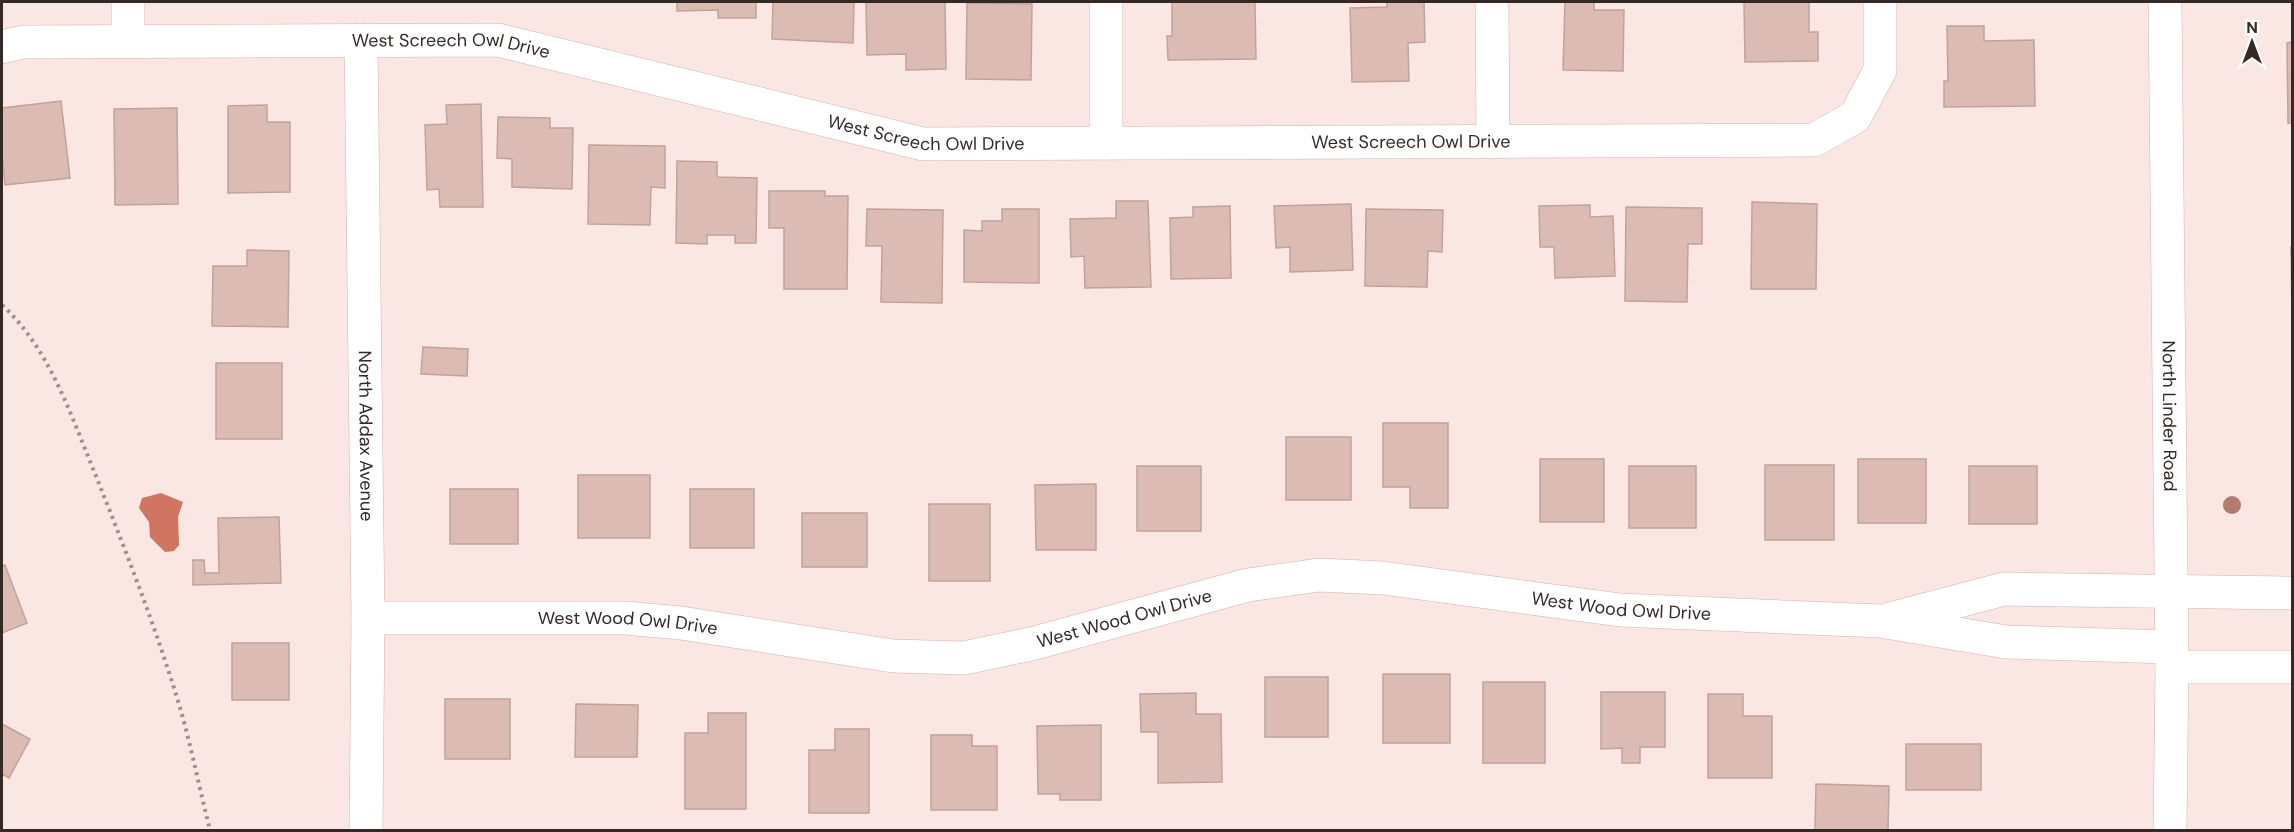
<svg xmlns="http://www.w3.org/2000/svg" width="2294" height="832" viewBox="0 0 2294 832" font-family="'DM Sans',sans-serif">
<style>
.water{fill:#d17461}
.building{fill:#dbbbb4;stroke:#c1a39c;stroke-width:1.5}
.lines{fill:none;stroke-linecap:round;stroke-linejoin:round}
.minor-casing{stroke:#d2b3ab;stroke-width:34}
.major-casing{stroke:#d2b3ab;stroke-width:34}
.path{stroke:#a0908c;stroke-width:4;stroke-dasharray:3 4.5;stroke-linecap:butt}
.minor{stroke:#fff;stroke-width:33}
.major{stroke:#fff;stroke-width:33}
.tree{fill:#b37c71}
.labels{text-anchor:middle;stroke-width:4.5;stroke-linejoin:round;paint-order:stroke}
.street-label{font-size:18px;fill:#352926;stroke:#fff}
</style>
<rect width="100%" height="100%" fill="#fae6e2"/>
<path class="water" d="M161,493L183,502L178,517L179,545L174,551L165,552L150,537L149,522L139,508L142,498Z"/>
<path class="building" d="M677,2H756V18H718V10L677,11Z
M773,2H854L853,43L772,39Z
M866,2H945L946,69L906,70V54L867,55Z
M1172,2H1255L1256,59L1168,60L1167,36H1172Z
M1387,2H1424L1425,42L1408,43L1409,81L1352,82L1350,8L1387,7Z
M1565,2H1594V10H1624L1623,71L1563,70Z
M1744,2H1809V32H1818V61L1745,62Z
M967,3L1032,4L1031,80L966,79Z
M1947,26H1984V41L2034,40L2035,106L1944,107V81H1948Z
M2292,42V123H2288L2287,43Z
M61,101L70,178L5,185L2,155V108Z
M481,104L483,207H440L439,189L427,190L425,125L447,124L446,105Z
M267,105V122H290V192L228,193V106Z
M177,108L178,204L115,205L114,109Z
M498,117L550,118V128H573L572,189L512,187V159L497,158Z
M589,145L665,146V188L651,187L650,225L588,224Z
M677,161L717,162V177L757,178L756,243H735V235H707V244L676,243Z
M769,191H825V196H848L847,289H784V228H769Z
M1116,201H1148L1151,287L1085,288L1084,256L1071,257L1070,219L1116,218Z
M1752,202L1817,204L1816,289H1751Z
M1351,204L1353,270L1290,272V247L1276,248L1274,206Z
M1590,205V217L1613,216L1615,276L1555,278L1554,247H1540L1539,206Z
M1230,206L1231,278L1171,279L1170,218L1193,217V207Z
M1626,207L1702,208V244H1688L1687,302L1625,301Z
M867,209L943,210L942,303L881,302L882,246H866Z
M1002,209H1039V283L964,282V230L982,231V221H1002Z
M1366,209L1443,210L1442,252L1428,251L1427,287L1365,286Z
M2291,247H2292V321Z
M247,250L289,251L288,327L212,326L213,266H247Z
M423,347L468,349L467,376L421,374Z
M216,363H282V439H216Z
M1383,423H1448V508H1410V487H1383Z
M1286,437H1351V500H1286Z
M1540,459H1604V522H1540Z
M1858,459H1926V523H1858Z
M1765,465H1834V540H1765Z
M1137,466H1201V531H1137Z
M1629,466H1696V528H1629Z
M1969,466H2037V524H1969Z
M578,475H650V538H578Z
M1096,484V550H1036L1035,485Z
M450,489H518V544H450Z
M690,489H754V548H690Z
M929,504H990V581H929Z
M802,513H867V567H802Z
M279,517L281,583L193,585V560H204L205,573H219L218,518Z
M5,565L27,623L2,633V566Z
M232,643H289V700H232Z
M1383,674H1450V743H1383Z
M1265,677H1328V737H1265Z
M1483,682H1545V763H1483Z
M1601,692H1665V747H1640V763H1622V748L1601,749Z
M1196,693V714H1221L1222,782L1158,783V732H1141L1140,694Z
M1708,694H1743V716H1772V778H1708Z
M445,699H510V759H445Z
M576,704L638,705L637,757H575Z
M708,713H746V809H685V733H708Z
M2,724L30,739L9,778L2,774Z
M1101,725V800H1060V794H1038L1037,726Z
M835,729H869V813H809V750H835Z
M931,735H972V746H997V810H931Z
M1906,744H1981V790H1906Z
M1816,784L1889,786L1888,830H1815Z"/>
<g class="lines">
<g class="minor-casing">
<g id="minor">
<path d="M128,2V41"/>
<path d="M1106,2V143"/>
<path d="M1492,2L1493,142"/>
<path id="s1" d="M361,40L368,618L366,830"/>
<path id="s2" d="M2,47L23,42L498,40L923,144L1814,140L1855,117L1880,70V2"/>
<path id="s3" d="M368,618H625L681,623L893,656L964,658L1031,644L1248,585L1319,575L1383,578L1620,610L1880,621L2006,642L2170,647"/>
<path d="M1890,619L2004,589L2292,593"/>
<path d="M2172,667H2292"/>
</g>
</g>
<g class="major-casing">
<g id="major">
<path id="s4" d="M2165,2L2172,667L2170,830"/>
</g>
</g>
<path class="path" d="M2,305C49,348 70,413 94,471C125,549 157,630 181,711C192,750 200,791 210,830"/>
<use href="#minor" class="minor"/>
<use href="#major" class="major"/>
</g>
<circle class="tree" cx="2232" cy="505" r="9"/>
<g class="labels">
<g class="street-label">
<text dy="6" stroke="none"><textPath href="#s2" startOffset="450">West Screech Owl Drive</textPath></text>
<text dy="6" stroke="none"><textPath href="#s2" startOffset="936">West Screech Owl Drive</textPath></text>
<text dy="6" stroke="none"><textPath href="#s2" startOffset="1422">West Screech Owl Drive</textPath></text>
<text dy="6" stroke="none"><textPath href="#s4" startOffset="414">North Linder Road</textPath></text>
<text dy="6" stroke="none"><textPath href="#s1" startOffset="396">North Addax Avenue</textPath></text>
<text dy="6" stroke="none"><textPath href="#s3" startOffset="1268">West Wood Owl Drive</textPath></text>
<text dy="6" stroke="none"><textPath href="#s3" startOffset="764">West Wood Owl Drive</textPath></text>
<text dy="6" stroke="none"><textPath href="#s3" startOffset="260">West Wood Owl Drive</textPath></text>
</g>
</g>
<rect width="2294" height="832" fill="none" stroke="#352926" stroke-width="6"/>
<g transform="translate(2252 42)" stroke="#ffffff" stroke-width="4.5" paint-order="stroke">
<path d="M0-4.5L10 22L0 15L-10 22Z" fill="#352926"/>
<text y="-9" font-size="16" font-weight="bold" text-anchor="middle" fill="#352926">N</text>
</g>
</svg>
